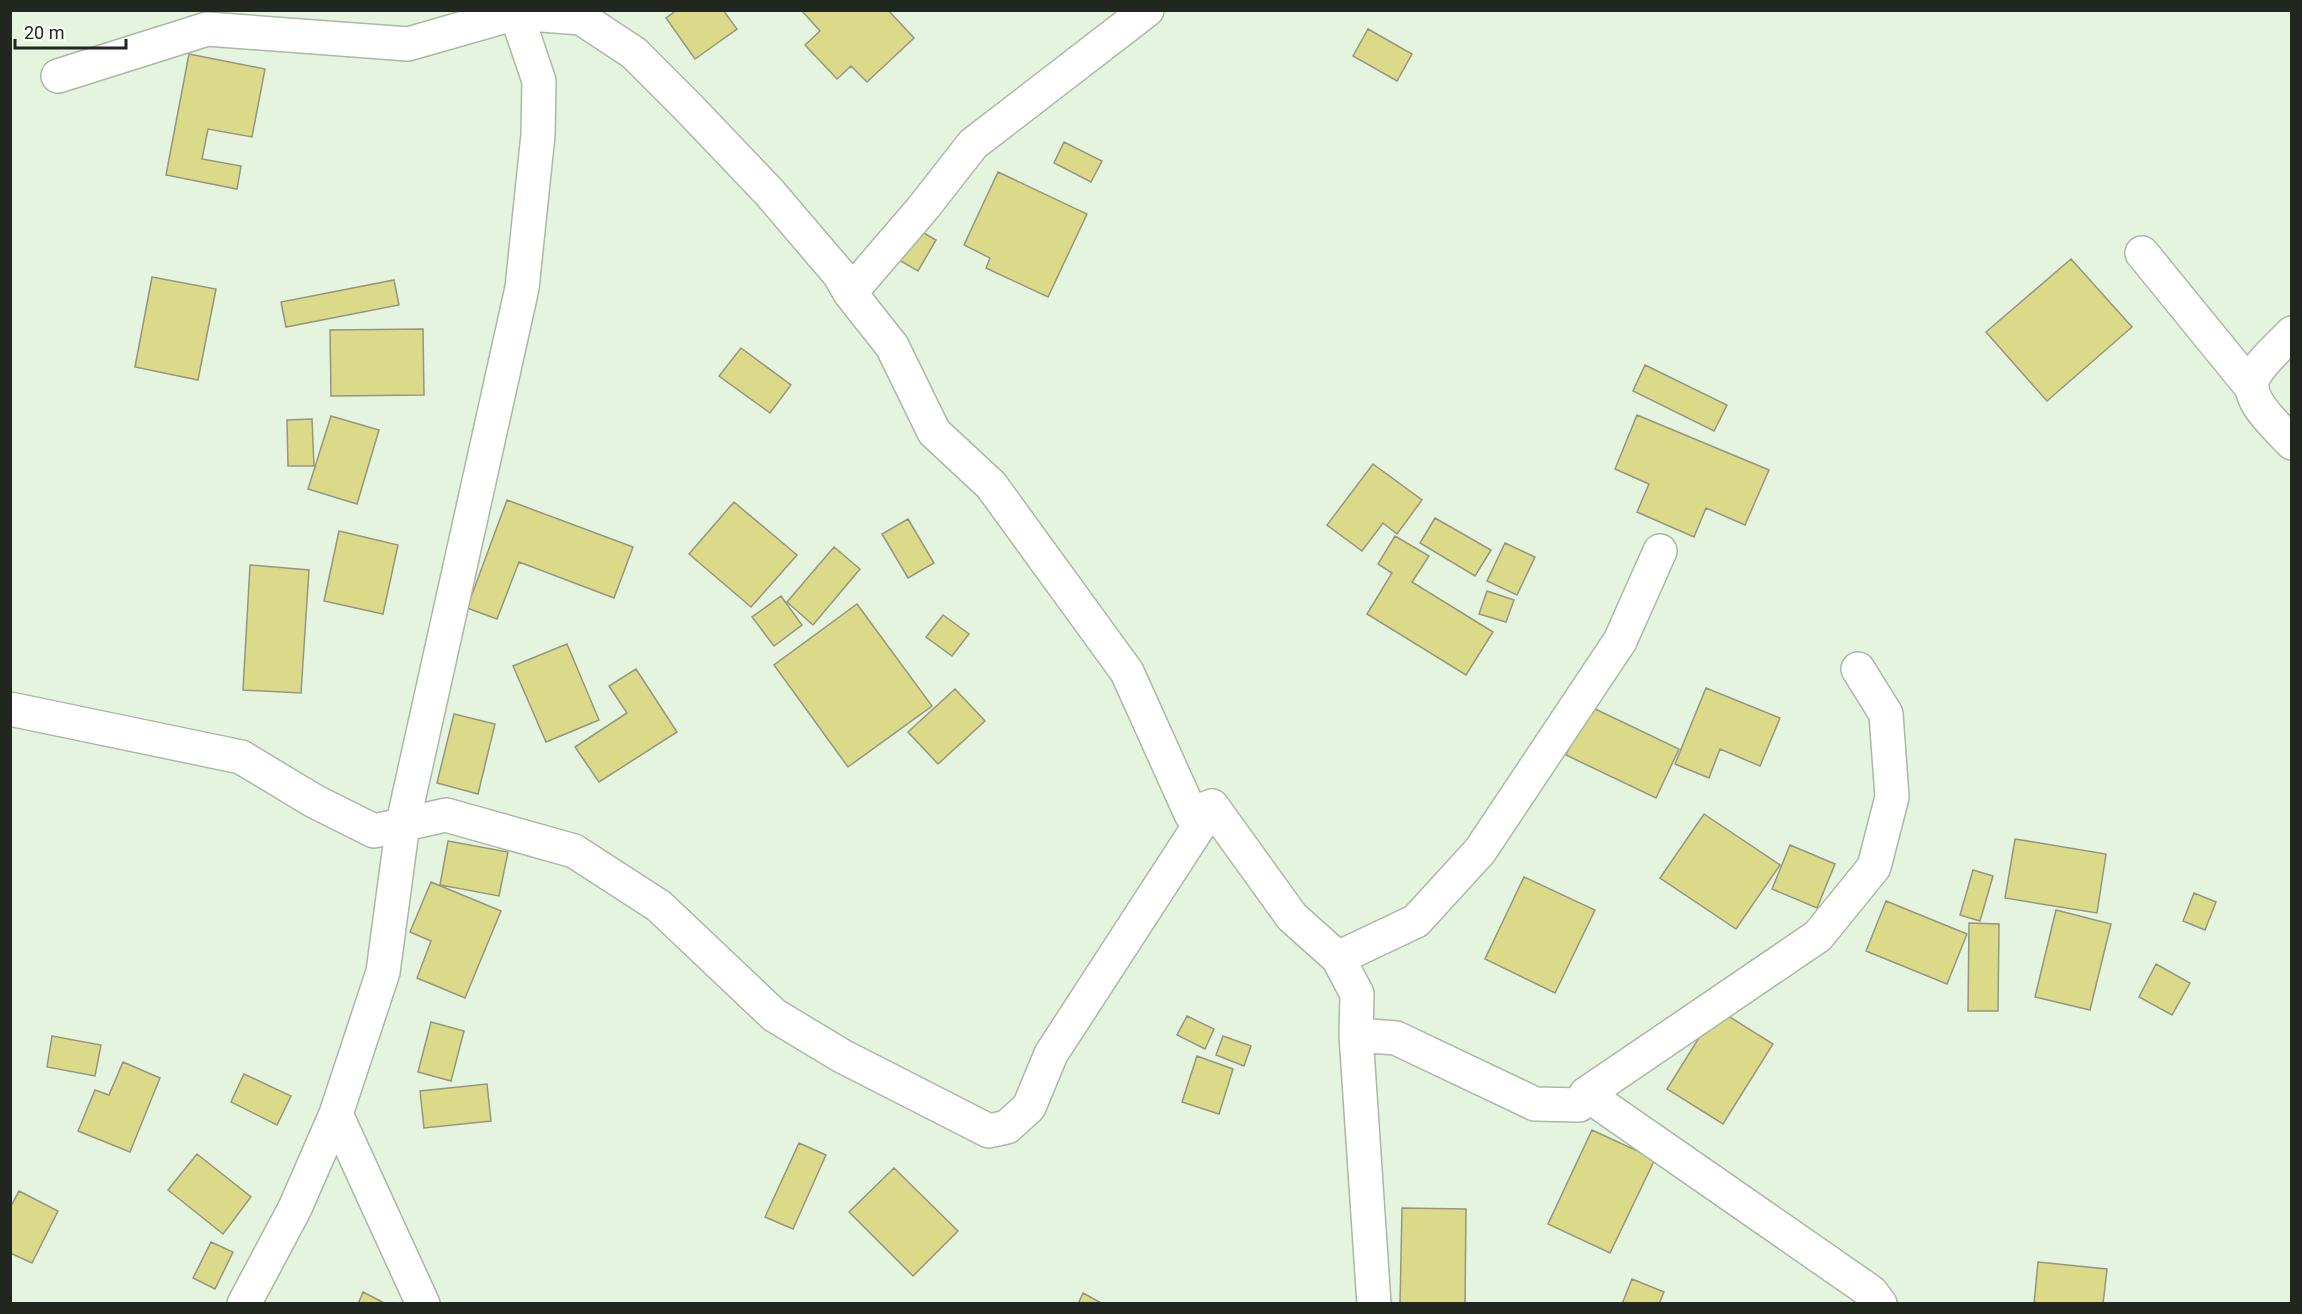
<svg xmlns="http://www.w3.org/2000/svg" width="2302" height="1314" viewBox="0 0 2302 1314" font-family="Roboto,sans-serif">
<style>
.building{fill:#dada89;stroke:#969680;stroke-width:1.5}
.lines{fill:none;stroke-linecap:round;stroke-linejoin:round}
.minor-casing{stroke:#aab8a4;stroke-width:36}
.minor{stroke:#fff;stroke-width:33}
</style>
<rect width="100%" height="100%" fill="#e5f4df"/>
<path class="building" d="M677,10H723L737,29L695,59L666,18Z
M801,10H888L914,38L867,82L851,66L837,79L805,45L820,31Z
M1368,29L1412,54L1397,81L1353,56Z
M189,54L265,69L252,137L208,129L202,159L241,166L237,189L166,175Z
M1064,142L1102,161L1091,182L1054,163Z
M998,172L1087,214L1048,297L986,268L990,258L964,245Z
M917,229L936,240L918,271L899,260Z
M2071,259L2132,327L2047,401L1986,332Z
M152,277L216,289L198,380L135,367Z
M394,280L399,305L286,327L281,302Z
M423,329L424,395L331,396L330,330Z
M741,348L791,385L770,413L719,376Z
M1645,365L1727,405L1714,431L1633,391Z
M1637,415L1769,470L1745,525L1706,508L1694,537L1637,512L1649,484L1615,469Z
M331,416L379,430L357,504L308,489Z
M312,419L314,466H288L287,420Z
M1373,464L1422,500L1397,534L1383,523L1362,551L1327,525Z
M507,500L633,547L614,598L519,562L497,619L467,608Z
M734,502L797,555L751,607L689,554Z
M1435,518L1491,550L1475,576L1420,543Z
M908,519L934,563L908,578L882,534Z
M339,531L398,545L383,614L324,601Z
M1395,536L1429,556L1412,582L1493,632L1466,675L1367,614L1392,573L1378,564Z
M1505,543L1535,557L1517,595L1487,581Z
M834,547L860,569L813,625L787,602Z
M250,565L309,570L301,693L243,690Z
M1487,591L1514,600L1506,622L1479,614Z
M781,596L802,625L774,646L752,617Z
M857,604L932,706L848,767L774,665Z
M943,615L969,634L952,656L926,637Z
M567,644L599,720L546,742L513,666Z
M636,669L677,732L599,782L575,747L627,713L609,686Z
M1706,688L1780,718L1760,766L1720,749L1709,778L1675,764Z
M955,689L985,721L938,764L908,732Z
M1589,706L1679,749L1656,798L1566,755Z
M454,714L495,724L478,794L437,783Z
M1704,814L1780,865L1736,929L1660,878Z
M2015,839L2106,854L2097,913L2005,898Z
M448,841L508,852L499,896L440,885Z
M1790,845L1835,864L1817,908L1772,889Z
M1973,870L1993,876L1980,921L1960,915Z
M1524,877L1595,910L1555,993L1485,959Z
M431,882L501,911L465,998L417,978L431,941L410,932Z
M2194,893L2216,902L2205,930L2183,921Z
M1886,901L1967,934L1947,984L1866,951Z
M2056,910L2111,924L2090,1010L2035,997Z
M1969,923L1999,924L1998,1011H1968Z
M2156,964L2190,983L2172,1015L2139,997Z
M1717,1009L1773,1044L1723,1124L1667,1089Z
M1187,1016L1214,1029L1205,1049L1177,1035Z
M431,1022L464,1031L451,1081L418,1072Z
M52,1036L101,1045L95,1076L47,1067Z
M1223,1036L1251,1046L1244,1066L1216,1055Z
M1197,1056L1233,1069L1219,1114L1182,1102Z
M123,1062L160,1078L130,1152L78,1131L95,1090L109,1095Z
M244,1074L291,1096L277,1125L231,1102Z
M487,1084L491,1121L424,1128L420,1091Z
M1592,1130L1655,1159L1610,1253L1548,1224Z
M799,1143L826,1155L793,1229L765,1217Z
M197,1154L251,1197L223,1234L168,1190Z
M894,1168L958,1231L913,1276L849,1212Z
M19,1191L58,1211L32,1263L10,1253V1208Z
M1402,1208L1466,1209L1465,1304H1400Z
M211,1242L233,1252L215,1289L193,1278Z
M2038,1262L2107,1269L2103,1304H2034Z
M1632,1279L1664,1292L1659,1304H1622Z
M363,1292L386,1304H358Z
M1083,1293L1103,1304H1078Z"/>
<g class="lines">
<g class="minor-casing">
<path id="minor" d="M1147,10L973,144L923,208L850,293L892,346L934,432L991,485L1127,672L1191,814L1212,806L1292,917L1338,958L1357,994L1356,1035L1374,1304
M58,76L207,29L408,44L516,13L581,18L634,53L688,107L769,192L839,274L850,293
M2142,253L2252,388
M2292,333C2280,346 2262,361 2254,376C2243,399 2278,427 2292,443
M10,709L241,757L314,801L374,831L446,815L574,851L659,906L774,1015L842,1056L989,1131L1007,1127L1029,1107L1051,1054L1212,806
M1338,958L1416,921L1480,851L1620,641L1660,551
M1356,1035L1396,1038L1535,1104L1579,1105L1586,1094L1818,936L1874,867L1892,797L1886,714L1858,669
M1586,1094L1871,1292L1880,1304
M336,1114L423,1304
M244,1304L295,1208L336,1114L383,972L403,823L522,288L538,135L539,81L515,10"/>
</g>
<use href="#minor" class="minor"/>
</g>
<rect width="2302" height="1314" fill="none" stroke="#21261f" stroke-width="24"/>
<path d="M15 39v9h111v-9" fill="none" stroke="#21261f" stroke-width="3"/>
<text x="24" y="39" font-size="18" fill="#21261f" stroke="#f6fff2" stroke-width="4.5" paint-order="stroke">20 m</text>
</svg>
